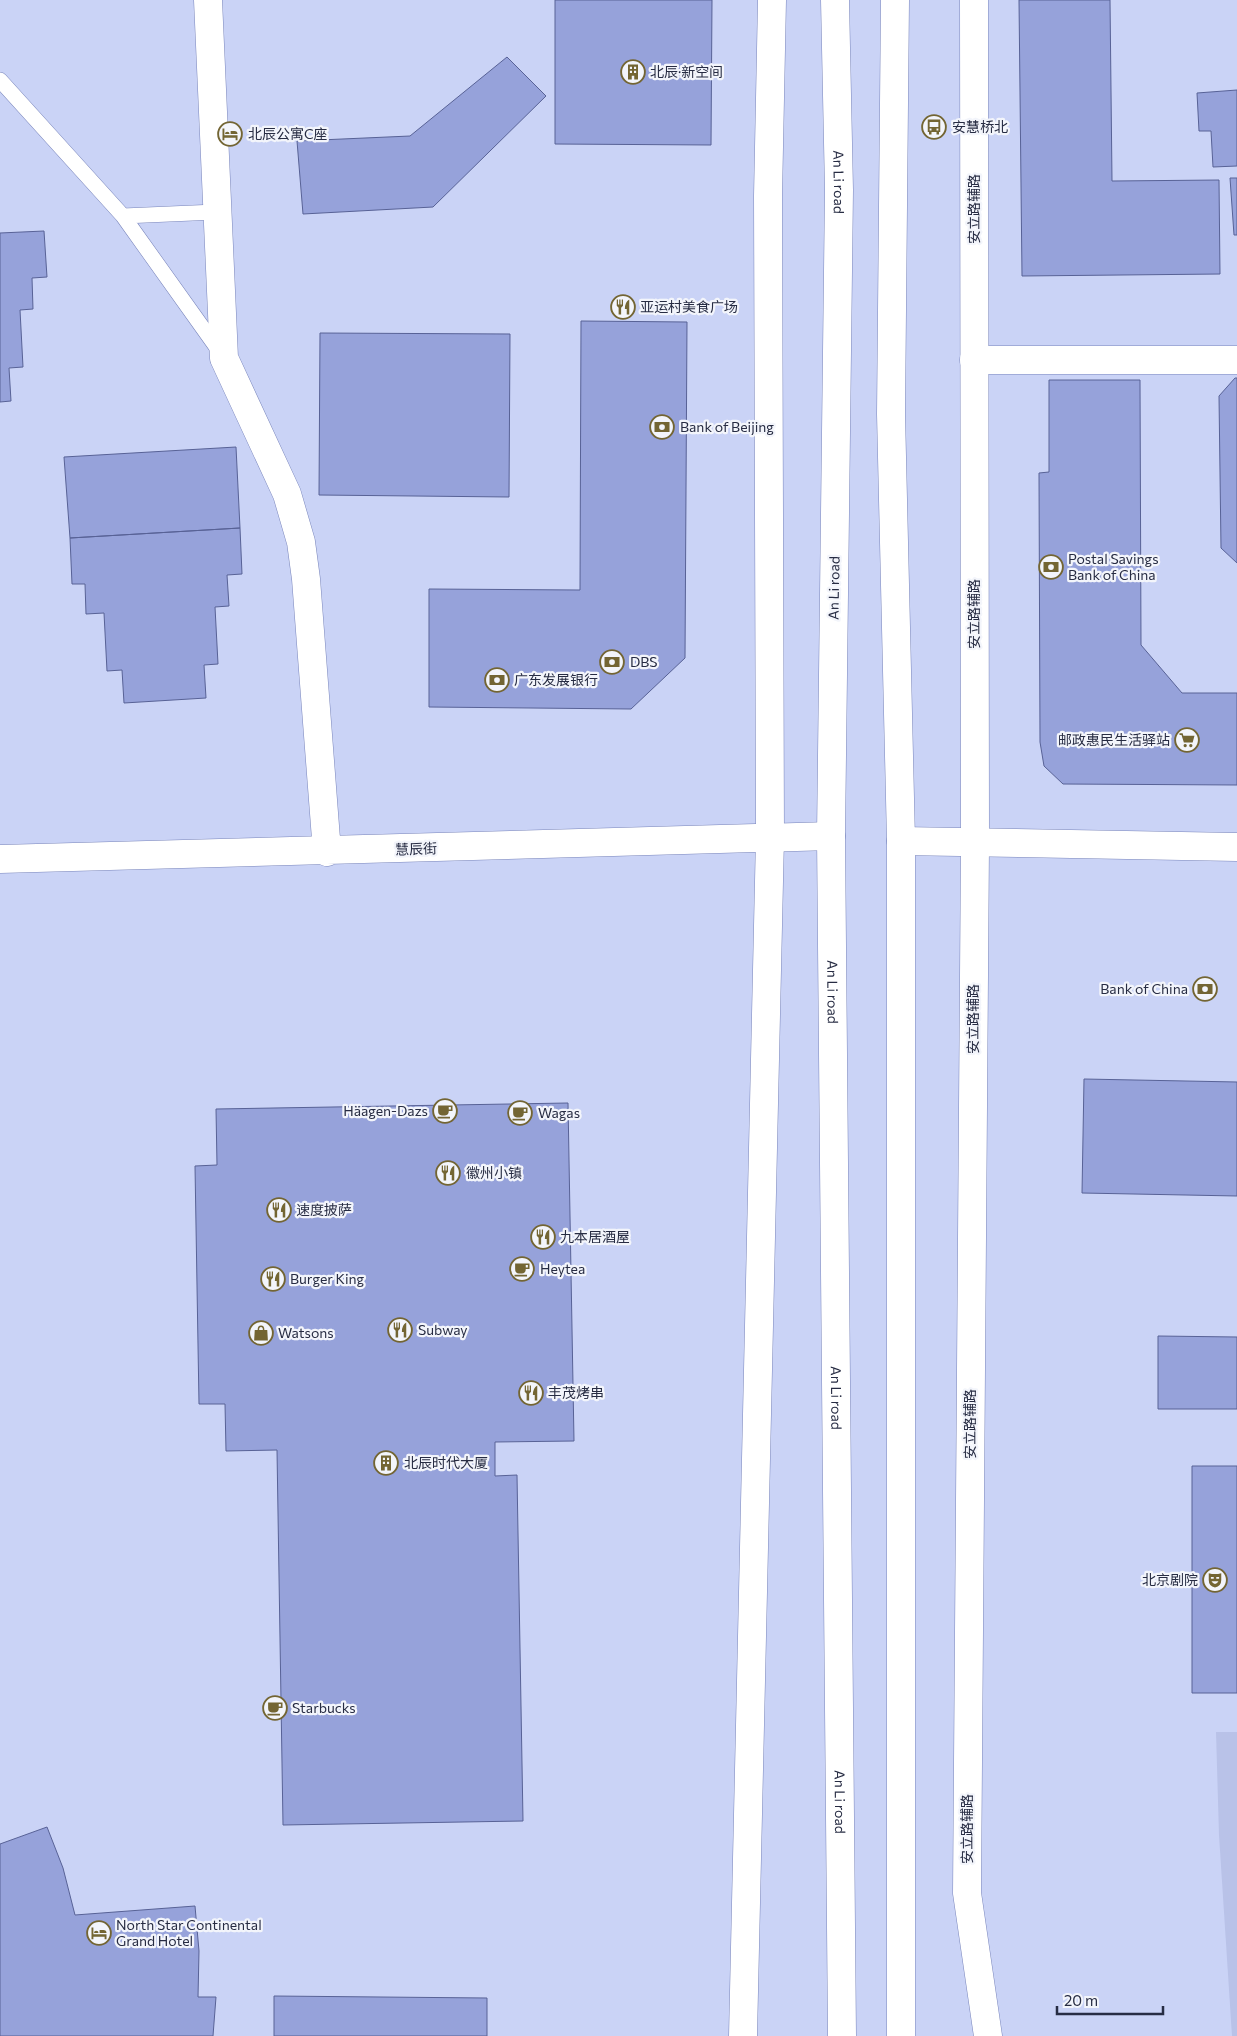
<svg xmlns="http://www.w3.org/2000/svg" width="1237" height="2036" viewBox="0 0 1237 2036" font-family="Commissioner,'Noto Sans SC',sans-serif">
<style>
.built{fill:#b9c2e8}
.building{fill:#96a2da;stroke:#586296}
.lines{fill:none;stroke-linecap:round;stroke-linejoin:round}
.lane-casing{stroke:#7985bb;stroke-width:16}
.street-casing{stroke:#7985bb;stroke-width:29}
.secondary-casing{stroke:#7985bb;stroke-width:29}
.primary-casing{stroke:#7985bb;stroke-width:29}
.lane{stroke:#fff;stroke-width:15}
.street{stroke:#fff;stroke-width:28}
.secondary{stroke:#fff;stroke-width:28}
.primary{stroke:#fff;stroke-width:28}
.labels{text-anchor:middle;stroke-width:4.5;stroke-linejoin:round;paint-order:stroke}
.poi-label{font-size:14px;fill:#272c43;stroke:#f3f5fb;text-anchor:start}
.street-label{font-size:14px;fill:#272c43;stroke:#f3f5fb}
</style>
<rect width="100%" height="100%" fill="#cad3f6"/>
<path class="built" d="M1216,1732H1237V2036H1232L1219,1835Z"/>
<path class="building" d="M555,0H712L711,145L555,144Z
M1019,0H1110L1112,181L1219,180L1220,274L1022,276Z
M507,57L546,96L433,207L303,214L297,141L410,136Z
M1237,90V166L1213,167L1211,131H1199L1197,93Z
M1230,178H1237V235H1234Z
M44,231L47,277L32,278L33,309L20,310L23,367L9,368L11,401L0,402V233Z
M581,321L687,322L685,658L631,709L429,707V589L580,590Z
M320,333L510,334L509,497L319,495Z
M1235,378H1237V563L1221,548L1219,396Z
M1049,380H1140L1141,645L1182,693H1237V785L1063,784L1044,766L1040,742L1039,473L1049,472Z
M236,447L240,528L70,538L64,457Z
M240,528L242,574L227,575L229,606L215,607L218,664L204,665L206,698L124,703L122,670L107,671L104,613L86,614L85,584H72L70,538Z
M1084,1079L1237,1082V1196L1082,1193Z
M568,1103L574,1441L495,1442V1476L517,1475L523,1821L283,1825L277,1450L226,1451L225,1404H199L195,1166L217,1165L216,1109Z
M1158,1336L1237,1337V1409H1158Z
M1192,1466H1237V1693H1192Z
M47,1827L63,1868L75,1915L195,1906L199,1951L198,1997H216L213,2036H0V1844Z
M274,1996L487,1998V2036H274Z"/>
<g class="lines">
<g class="lane-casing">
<path id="lane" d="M0,80L123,216L220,352
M123,216L216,212"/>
</g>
<g class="street-casing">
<path id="street" d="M208,0L224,358L287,494L301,542L306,579L327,852
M974,360H1237
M901,841L1237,847
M0,859L831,836"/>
</g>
<g class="secondary-casing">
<path id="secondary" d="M974,0L975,844L967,1893L988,2036
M743,2036L770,837L768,196L772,0"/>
</g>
<g class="primary-casing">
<g id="primary">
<path id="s1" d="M835,0L839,190L831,836L842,2036"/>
<path d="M895,0L891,414L901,841V2036"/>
</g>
</g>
<use href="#lane" class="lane"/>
<use href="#street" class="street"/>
<use href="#secondary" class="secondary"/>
<use href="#primary" class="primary"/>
</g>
<defs>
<g id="building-ring" transform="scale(1.25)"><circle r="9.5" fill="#f3f5fb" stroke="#736533" stroke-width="1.5"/><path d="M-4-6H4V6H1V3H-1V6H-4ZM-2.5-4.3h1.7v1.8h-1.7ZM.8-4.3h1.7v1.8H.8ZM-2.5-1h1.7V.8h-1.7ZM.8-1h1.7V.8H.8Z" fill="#736533"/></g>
<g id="bus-ring" transform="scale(1.25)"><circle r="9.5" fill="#f3f5fb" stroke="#736533" stroke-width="1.5"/><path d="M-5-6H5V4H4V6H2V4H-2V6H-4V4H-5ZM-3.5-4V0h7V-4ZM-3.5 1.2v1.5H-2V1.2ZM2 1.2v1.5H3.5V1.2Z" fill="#736533"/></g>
<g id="hotel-ring" transform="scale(1.25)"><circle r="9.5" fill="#f3f5fb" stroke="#736533" stroke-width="1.5"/><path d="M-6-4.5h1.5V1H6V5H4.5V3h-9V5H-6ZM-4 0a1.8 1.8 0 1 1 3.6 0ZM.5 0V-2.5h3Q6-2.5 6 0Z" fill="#736533"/></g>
<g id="restaurant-ring" transform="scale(1.25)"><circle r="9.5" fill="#f3f5fb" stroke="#736533" stroke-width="1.5"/><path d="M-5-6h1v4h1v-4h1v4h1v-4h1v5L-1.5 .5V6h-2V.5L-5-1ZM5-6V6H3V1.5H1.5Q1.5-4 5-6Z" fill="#736533"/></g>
<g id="bank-ring" transform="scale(1.25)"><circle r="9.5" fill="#f3f5fb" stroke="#736533" stroke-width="1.5"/><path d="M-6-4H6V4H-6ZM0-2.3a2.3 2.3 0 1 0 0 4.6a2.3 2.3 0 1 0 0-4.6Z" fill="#736533"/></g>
<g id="supermarket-ring" transform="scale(1.25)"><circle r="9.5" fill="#f3f5fb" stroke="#736533" stroke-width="1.5"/><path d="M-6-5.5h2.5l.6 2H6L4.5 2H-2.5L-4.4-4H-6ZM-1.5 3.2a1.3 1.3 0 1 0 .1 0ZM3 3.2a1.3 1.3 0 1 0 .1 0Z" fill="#736533"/></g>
<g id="cafe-ring" transform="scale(1.25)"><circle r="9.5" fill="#f3f5fb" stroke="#736533" stroke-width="1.5"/><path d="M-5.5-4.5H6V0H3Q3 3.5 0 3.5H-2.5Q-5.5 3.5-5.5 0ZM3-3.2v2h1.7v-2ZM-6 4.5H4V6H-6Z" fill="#736533"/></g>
<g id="shop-ring" transform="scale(1.25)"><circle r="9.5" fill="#f3f5fb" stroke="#736533" stroke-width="1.5"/><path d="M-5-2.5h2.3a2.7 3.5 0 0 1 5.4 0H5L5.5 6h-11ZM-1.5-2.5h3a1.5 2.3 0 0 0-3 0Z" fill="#736533"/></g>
<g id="theatre-ring" transform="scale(1.25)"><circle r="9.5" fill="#f3f5fb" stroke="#736533" stroke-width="1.5"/><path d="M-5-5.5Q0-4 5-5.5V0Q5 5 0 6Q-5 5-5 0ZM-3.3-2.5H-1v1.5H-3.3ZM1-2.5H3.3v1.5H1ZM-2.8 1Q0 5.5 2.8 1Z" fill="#736533"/></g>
</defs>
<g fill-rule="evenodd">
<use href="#building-ring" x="633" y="72"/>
<use href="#bus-ring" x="934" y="127"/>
<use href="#hotel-ring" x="230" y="134"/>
<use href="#restaurant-ring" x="623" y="307"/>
<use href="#bank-ring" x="662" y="427"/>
<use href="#bank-ring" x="1051" y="567"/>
<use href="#bank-ring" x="612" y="662"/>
<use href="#bank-ring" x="497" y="680"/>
<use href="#supermarket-ring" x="1187" y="740"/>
<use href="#bank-ring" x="1205" y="989"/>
<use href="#cafe-ring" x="445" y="1111"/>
<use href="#cafe-ring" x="520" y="1113"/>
<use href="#restaurant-ring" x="448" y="1173"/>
<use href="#restaurant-ring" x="279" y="1210"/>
<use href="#restaurant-ring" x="543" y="1237"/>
<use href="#cafe-ring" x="522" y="1269"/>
<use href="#restaurant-ring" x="273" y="1279"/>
<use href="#restaurant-ring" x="400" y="1330"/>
<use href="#shop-ring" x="261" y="1333"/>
<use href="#restaurant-ring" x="531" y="1393"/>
<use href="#building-ring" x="386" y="1463"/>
<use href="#theatre-ring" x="1215" y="1580"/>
<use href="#cafe-ring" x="275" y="1708"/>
<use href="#hotel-ring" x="99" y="1933"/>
</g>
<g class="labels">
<g class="poi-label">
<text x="650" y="77">北辰·新空间</text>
<text x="952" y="132">安慧桥北</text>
<text x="248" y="139">北辰公寓C座</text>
<text x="640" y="312">亚运村美食广场</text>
<text x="680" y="432">Bank of Beijing</text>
<text x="1068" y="564">Postal Savings<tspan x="1068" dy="16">Bank of China</tspan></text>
<text x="630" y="667">DBS</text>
<text x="514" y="685">广东发展银行</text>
<text x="1170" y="745" text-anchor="end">邮政惠民生活驿站</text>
<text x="1188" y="994" text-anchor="end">Bank of China</text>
<text x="428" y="1116" text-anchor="end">Häagen-Dazs</text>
<text x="538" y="1118">Wagas</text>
<text x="466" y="1178">徽州小镇</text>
<text x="296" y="1215">速度披萨</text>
<text x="560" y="1242">九本居酒屋</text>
<text x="540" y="1274">Heytea</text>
<text x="290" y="1284">Burger King</text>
<text x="418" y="1335">Subway</text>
<text x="278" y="1338">Watsons</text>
<text x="548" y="1398">丰茂烤串</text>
<text x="404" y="1468">北辰时代大厦</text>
<text x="1198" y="1585" text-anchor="end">北京剧院</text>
<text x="292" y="1713">Starbucks</text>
<text x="116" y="1930">North Star Continental<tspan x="116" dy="16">Grand Hotel</tspan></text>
</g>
<g class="street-label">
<text dy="5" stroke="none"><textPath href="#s1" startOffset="182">An Li road</textPath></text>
<text transform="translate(974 209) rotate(-90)" y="5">安立路辅路</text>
<text transform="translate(834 588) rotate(-89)" y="5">An Li road</text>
<text transform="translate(974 614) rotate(-90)" y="5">安立路辅路</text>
<text transform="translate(416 849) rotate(-2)" y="5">慧辰街</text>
<text dy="5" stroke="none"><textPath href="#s1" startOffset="992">An Li road</textPath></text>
<text transform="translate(973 1019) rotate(-90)" y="5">安立路辅路</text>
<text dy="5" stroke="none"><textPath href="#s1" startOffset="1398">An Li road</textPath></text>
<text transform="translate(970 1424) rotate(-90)" y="5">安立路辅路</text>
<text dy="5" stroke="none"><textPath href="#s1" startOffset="1802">An Li road</textPath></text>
<text transform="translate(967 1829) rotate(-90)" y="5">安立路辅路</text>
</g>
</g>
<path d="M1057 2006v8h106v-8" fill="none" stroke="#272c43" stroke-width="2.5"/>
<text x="1064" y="2006" font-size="15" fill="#272c43" stroke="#f3f5fb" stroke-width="4" paint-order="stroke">20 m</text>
</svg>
